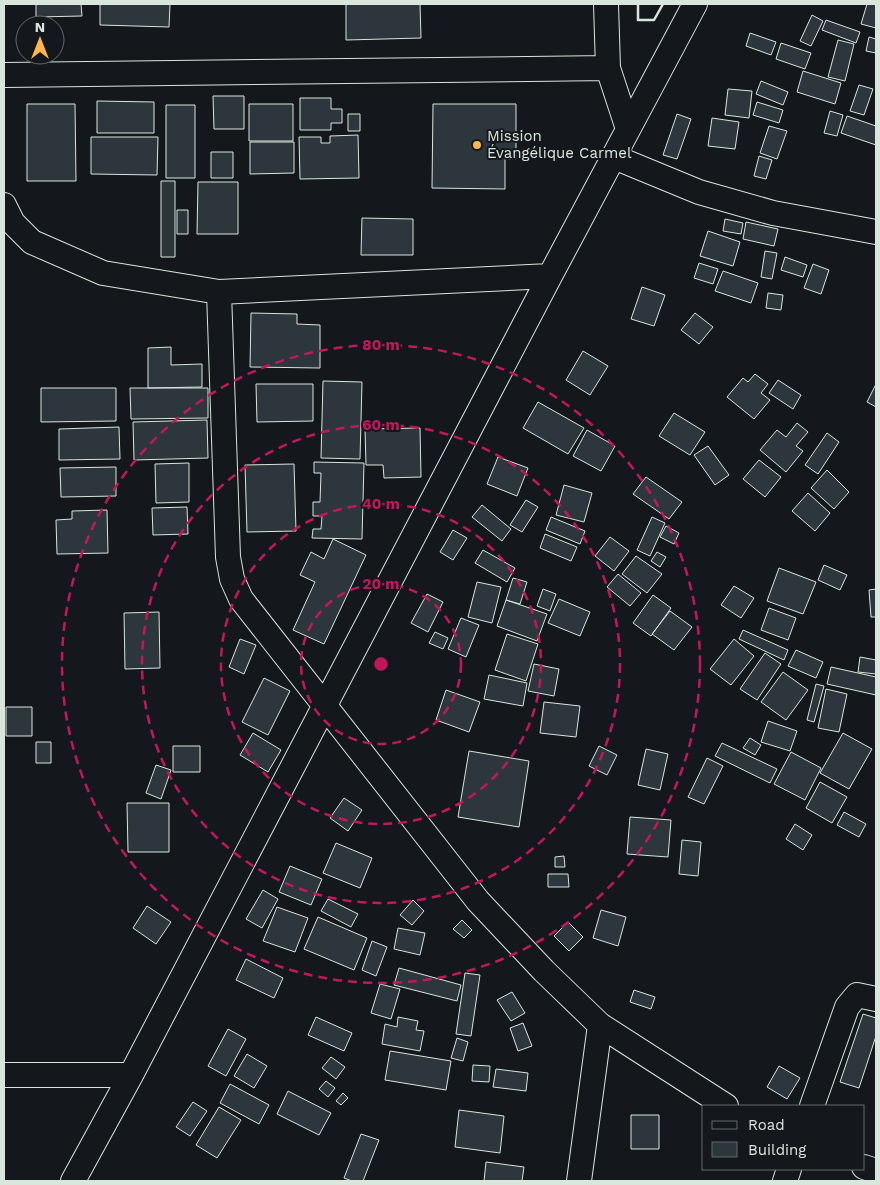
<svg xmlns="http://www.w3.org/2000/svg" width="880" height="1185" viewBox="0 0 880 1185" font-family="'Work Sans',sans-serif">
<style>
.building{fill:#2c363c;stroke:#d8e6dc}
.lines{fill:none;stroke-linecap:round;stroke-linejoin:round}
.minor-casing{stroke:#d8e6dc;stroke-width:26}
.minor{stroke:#14181c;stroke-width:24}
.wall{stroke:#d8e6dc;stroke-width:2.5}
.ring{fill:none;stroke:#c2185b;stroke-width:2.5;stroke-dasharray:9 6}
.poi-dot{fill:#ffb74d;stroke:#14181c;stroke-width:2}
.labels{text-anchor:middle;stroke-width:4;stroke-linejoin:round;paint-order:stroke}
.poi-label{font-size:15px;fill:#d8e6dc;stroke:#14181c;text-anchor:start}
.centre{fill:#c2185b;stroke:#14181c;stroke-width:2.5}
.ring-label{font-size:15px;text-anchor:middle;font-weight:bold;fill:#c2185b;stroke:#14181c;stroke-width:4;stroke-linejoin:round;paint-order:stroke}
</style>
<rect width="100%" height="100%" fill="#14181c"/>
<path class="building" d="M36,4H81L82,16L36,17Z
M100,4H170L169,27L100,25Z
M346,4H420L421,38L346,40Z
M867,4H876V28L861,24Z
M812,15L823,21L811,46L800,41Z
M826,20L860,32L856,43L822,30Z
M750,33L776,42L771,55L746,46Z
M869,37L876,39V53L866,51Z
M838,40L854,44L845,81L828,77Z
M781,43L811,53L805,69L776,59Z
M803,71L841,83L835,104L797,92Z
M761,81L788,92L783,105L756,94Z
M859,85L873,89L864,115L850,111Z
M728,89L752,91L749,118L725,115Z
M213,96H244V129H214Z
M300,98H331V109H342V123H331V130H300Z
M97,101L154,102V133H97Z
M757,102L783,110L779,123L753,115Z
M27,104H75L76,181H27Z
M249,104H293V141H249Z
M433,104H516V159H505V189L432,188Z
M166,105H195V178H166Z
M830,111L843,115L837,136L824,133Z
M348,114H360V131H348Z
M677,114L691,119L677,159L663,155Z
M847,116L876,126V145L841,133Z
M712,118L739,122L735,149L708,146Z
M769,126L787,131L777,159L760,153Z
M358,135L359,178L300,179L299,137H321V143H330V136Z
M91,137H158L157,175L91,174Z
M250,142H294V173L250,174Z
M211,152H233V178H211Z
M759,156L772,160L766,179L754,176Z
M161,181H175V257H161Z
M198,182H238V234H197Z
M177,210H188V234H177Z
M362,218L413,219V255H361Z
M725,219L743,223L741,234L723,231Z
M746,222L778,229L774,246L743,239Z
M708,231L740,242L733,266L700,256Z
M765,251L777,253L772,279L761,277Z
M785,257L807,265L803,277L781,270Z
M699,263L718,269L713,284L694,278Z
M813,264L829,270L821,294L804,288Z
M723,271L758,283L751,303L715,291Z
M642,287L665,295L654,326L631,319Z
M768,293L783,295L781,310L766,308Z
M251,313L297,314V324L320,325V368L250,367Z
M695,313L713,327L699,344L681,330Z
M171,347V365L202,364V387L148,388V348Z
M583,351L608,366L590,395L566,380Z
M755,374L768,384L761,393L770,400L754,419L727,397L743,378L748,382Z
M778,380L801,395L793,409L769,393Z
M323,381L362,382L360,459L321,458Z
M256,384H313V421L257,422Z
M876,384V407L867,402Z
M41,388H116V421L41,422Z
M130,388H208V418L131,419Z
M538,402L584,428L568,454L523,428Z
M674,413L705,432L690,455L659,436Z
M207,420L208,458L134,460L133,422Z
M797,423L808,432L796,446L803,451L786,472L760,450L777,430L786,437Z
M119,427L120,459L59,460V429Z
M420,428L421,477L384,478L383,465H366L365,429Z
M587,430L615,446L601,471L573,456Z
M827,433L839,442L818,474L805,465Z
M708,446L729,475L715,485L694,455Z
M498,457L528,468L517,496L487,484Z
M759,460L781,477L765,497L743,479Z
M314,462L364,463L362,539L312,538L313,529H321L322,516H313V502H320L321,473H314Z
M189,463V502L156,503L155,464Z
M294,464L296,531L247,532L245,465Z
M116,467V496L61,497L60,468Z
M827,470L849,492L834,509L811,488Z
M646,477L682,502L669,519L633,494Z
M564,485L592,493L584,522L556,515Z
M808,493L830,513L815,531L792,511Z
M526,500L538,507L522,532L510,525Z
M482,505L511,529L502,541L472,517Z
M187,507L188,534L153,535L152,508Z
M107,510L108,553L57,554L56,520L72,519V511Z
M551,517L585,531L580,544L546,530Z
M652,517L665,523L650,556L637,550Z
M666,526L679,533L674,544L660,537Z
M453,530L467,538L453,560L440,552Z
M545,534L577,547L571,561L540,548Z
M610,537L629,551L614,571L595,556Z
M333,539L366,555L324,644L293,630L315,582L300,575L311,552L324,559Z
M483,550L515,568L507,582L475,563Z
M657,552L666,557L660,567L651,561Z
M636,556L662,574L647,593L622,574Z
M824,565L847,575L840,590L818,580Z
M779,568L816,582L803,614L767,601Z
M618,574L641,593L630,606L607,587Z
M513,578L527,582L520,604L506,600Z
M477,582L501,587L492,623L468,617Z
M734,586L754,598L741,618L721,605Z
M543,589L556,594L550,611L537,606Z
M876,589V617H871L869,590Z
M427,594L443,602L428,632L411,623Z
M653,595L671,608L651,636L633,623Z
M559,599L590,612L580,636L548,623Z
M506,600L547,614L537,641L497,626Z
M769,608L796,618L788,640L761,630Z
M670,611L692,627L674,650L652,634Z
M159,612L160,668L125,669L124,613Z
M461,618L479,625L466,657L448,649Z
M743,630L788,650L784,660L739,639Z
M435,632L448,638L443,649L429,643Z
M507,634L538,644L526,681L495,670Z
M240,639L256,645L244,674L229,667Z
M734,639L754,656L731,685L710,669Z
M796,650L823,662L816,678L788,666Z
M765,653L781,664L757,700L740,689Z
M860,657L876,660V674L858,672Z
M534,664L559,669L554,696L528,691Z
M831,667L876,677V695L827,684Z
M783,672L808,690L786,720L761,702Z
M489,675L527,683L523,706L484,699Z
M264,678L290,691L268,735L242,722Z
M816,684L824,686L814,722L807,720Z
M826,689L847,694L839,732L818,728Z
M446,690L480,702L469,732L436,720Z
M544,702L580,706L576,737L540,733Z
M6,707H32V736H6Z
M768,721L797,731L790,751L761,742Z
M253,733L281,750L268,772L240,755Z
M843,733L872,749L849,789L820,773Z
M750,738L761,745L755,755L743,748Z
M36,742H51V763H36Z
M722,743L777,769L770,783L715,756Z
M173,746H200V772H173Z
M599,746L617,755L607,775L589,766Z
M646,749L668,754L660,790L638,785Z
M469,751L529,761L519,827L458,817Z
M791,752L821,768L805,800L774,784Z
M707,758L723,766L704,804L688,797Z
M156,765L171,770L161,799L146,793Z
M820,782L847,797L832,823L806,808Z
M344,798L362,810L348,831L330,818Z
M127,803H169V852H128Z
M844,812L866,824L859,837L837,825Z
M630,817L671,820L668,857L627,854Z
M795,824L812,835L803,850L786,839Z
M682,840L701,842L698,876L679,874Z
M336,843L372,858L360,888L323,873Z
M564,856L565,867H555V857Z
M290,866L322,879L311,905L279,892Z
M548,874H568L569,887H548Z
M263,890L278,899L262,928L246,919Z
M328,899L358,914L351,927L321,911Z
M413,900L424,911L412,925L400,915Z
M147,906L171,922L156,944L133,928Z
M277,907L308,918L295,952L263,941Z
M601,910L626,917L618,946L593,938Z
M318,917L367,938L354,970L304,949Z
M462,920L472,930L464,938L453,929Z
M568,922L583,937L569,951L554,936Z
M398,928L425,933L420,955L394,949Z
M372,941L387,947L376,976L362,970Z
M246,959L283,978L274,998L236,980Z
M399,968L461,985L457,1001L394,985Z
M465,973L480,975L471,1036L456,1034Z
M380,984L400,989L391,1019L371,1013Z
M634,990L655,997L651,1009L630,1002Z
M512,992L525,1013L511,1021L497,1000Z
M863,1014L876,1018V1036L859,1088L840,1082Z
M316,1017L352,1033L344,1051L308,1035Z
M398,1017L418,1021L416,1030L424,1031L420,1051L382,1044L385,1024L397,1027Z
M523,1023L532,1046L518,1051L510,1028Z
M228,1029L246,1039L226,1076L208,1066Z
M457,1038L468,1042L463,1061L451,1058Z
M390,1051L451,1061L446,1090L385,1080Z
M247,1054L267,1066L254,1088L234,1076Z
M331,1057L345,1067L336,1079L322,1068Z
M473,1065L490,1066L489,1082L472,1081Z
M779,1066L800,1078L787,1099L767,1087Z
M496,1069L528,1073L526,1091L493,1087Z
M326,1081L335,1088L328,1097L319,1089Z
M230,1084L269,1105L259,1124L220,1103Z
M288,1091L331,1113L319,1135L277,1114Z
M343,1093L348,1098L341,1105L336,1101Z
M193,1102L207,1111L190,1136L176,1127Z
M219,1107L241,1120L217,1158L196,1145Z
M459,1110L504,1116L500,1153L455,1147Z
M631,1115H659V1149H631Z
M361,1134L379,1140L363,1181H352L344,1178Z
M486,1162L524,1167L522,1181H484Z"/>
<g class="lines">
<g class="minor-casing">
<path id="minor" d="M606,4L608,68L628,129
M4,75L608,68
M614,157L699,192L773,213L876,232
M4,205L13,223L32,242L103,273L219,292L550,276
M219,292L228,557L232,579L241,599L478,901L544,971L600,1025L726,1106
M4,1075H131
M812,1106L847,1007L857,995L876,999
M864,1167L876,1171
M73,1181L131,1075L550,276L695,4
M579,1181L600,1025
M785,1181L789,1169"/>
</g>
<use href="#minor" class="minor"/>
<path class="wall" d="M638,4V20H654L663,4"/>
</g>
<g class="ring">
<circle cx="381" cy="664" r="80"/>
<circle cx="381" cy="664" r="160"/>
<circle cx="381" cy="664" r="239"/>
<circle cx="381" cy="664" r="319"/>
</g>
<circle class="poi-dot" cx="477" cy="145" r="5"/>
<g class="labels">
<g class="poi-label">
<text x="487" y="141">Mission<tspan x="487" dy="17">Évangélique Carmel</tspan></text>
</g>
</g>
<circle cx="381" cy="664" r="8" class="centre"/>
<g class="ring-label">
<text x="381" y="350">80 m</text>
<text x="381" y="430">60 m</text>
<text x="381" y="509">40 m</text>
<text x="381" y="589">20 m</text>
</g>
<rect width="880" height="1185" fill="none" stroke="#d8e6dc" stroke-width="10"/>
<rect x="702" y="1105" width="162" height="65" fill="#14181c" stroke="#626a69"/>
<rect x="712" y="1121" width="25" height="8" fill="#14181c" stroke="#626a69"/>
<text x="748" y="1130" font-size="15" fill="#d8e6dc">Road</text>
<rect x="712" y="1142" width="25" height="15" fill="#2c363c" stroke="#626a69"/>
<text x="748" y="1155" font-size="15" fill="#d8e6dc">Building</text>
<g transform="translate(40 40)"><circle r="24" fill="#14181c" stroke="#626a69"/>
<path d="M0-4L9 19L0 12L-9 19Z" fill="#ffb74d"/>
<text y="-8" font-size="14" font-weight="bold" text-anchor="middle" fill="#d8e6dc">N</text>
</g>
</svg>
